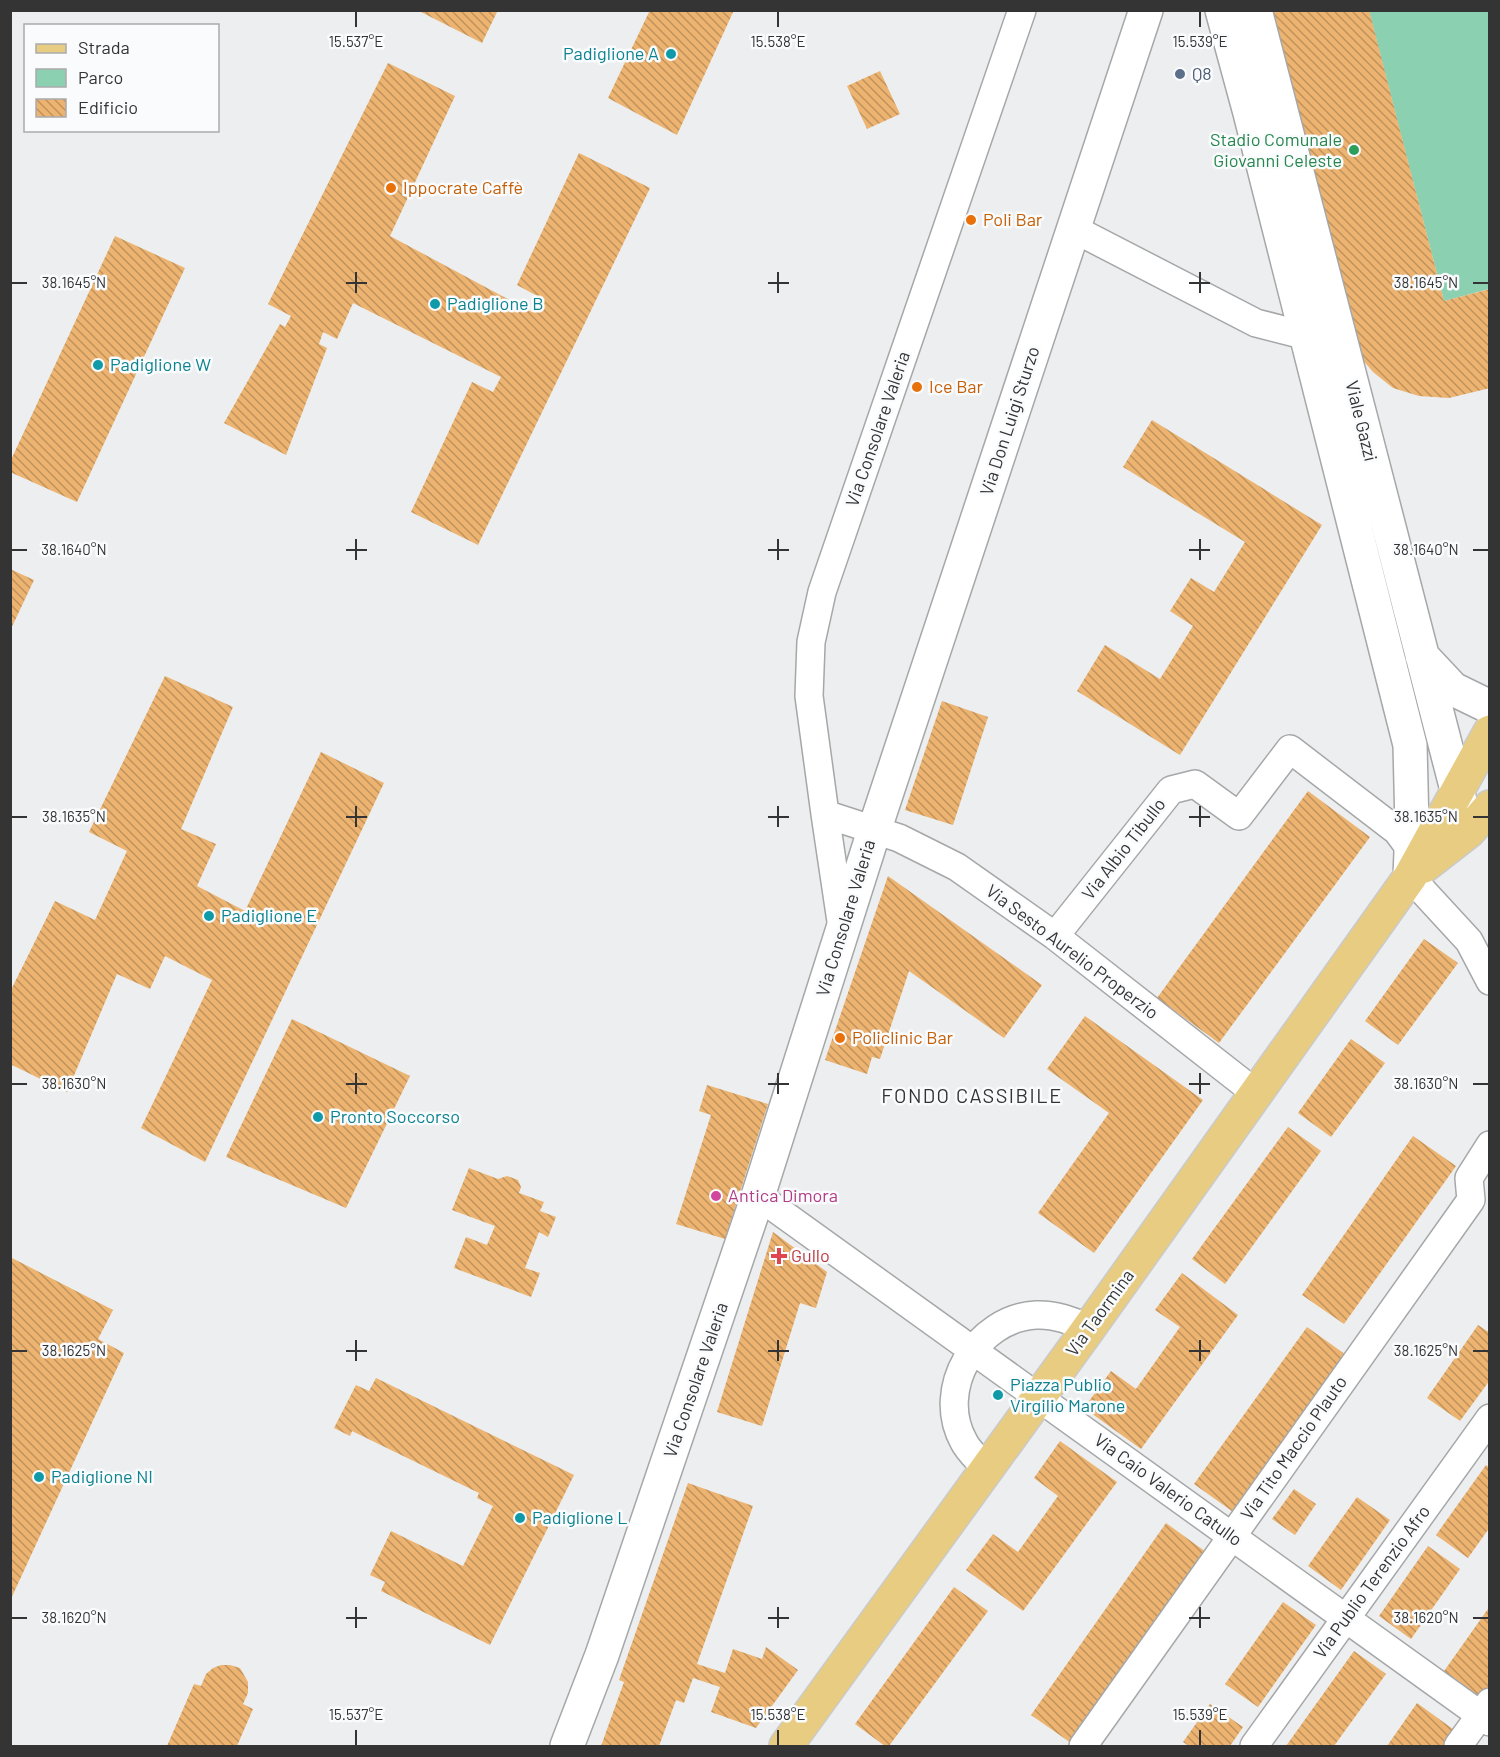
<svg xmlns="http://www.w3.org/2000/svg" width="1500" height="1757" viewBox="0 0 1500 1757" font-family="Barlow,sans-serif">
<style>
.park{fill:#8bd0b1}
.building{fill:url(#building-back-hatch)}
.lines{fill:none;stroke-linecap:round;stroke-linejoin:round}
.street-casing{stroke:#a5a7a8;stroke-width:30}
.secondary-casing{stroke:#a5a7a8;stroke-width:36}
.primary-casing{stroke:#cacaca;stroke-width:36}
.street{stroke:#fff;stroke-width:27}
.secondary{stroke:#fff;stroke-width:33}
.primary{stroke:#e7cc82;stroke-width:33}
.ticks{fill:none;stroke:#343435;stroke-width:2}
.culture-dot{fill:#0f9aa8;stroke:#f9fbfd;stroke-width:2}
.service-dot{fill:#5c6f8a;stroke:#f9fbfd;stroke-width:2}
.leisure-dot{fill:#2e9e5b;stroke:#f9fbfd;stroke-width:2}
.food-dot{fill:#e8710a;stroke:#f9fbfd;stroke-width:2}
.hotel-dot{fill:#d1479c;stroke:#f9fbfd;stroke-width:2}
.health-dot{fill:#e0444e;stroke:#f9fbfd;stroke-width:2}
.labels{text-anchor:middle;stroke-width:5;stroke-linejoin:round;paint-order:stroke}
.culture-label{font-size:18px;fill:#0d838f;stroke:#f9fbfd;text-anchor:start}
.service-label{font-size:18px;fill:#4e5e75;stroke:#f9fbfd;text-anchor:start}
.leisure-label{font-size:18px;fill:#27864d;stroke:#f9fbfd;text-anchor:end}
.food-label{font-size:18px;fill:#c56008;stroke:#f9fbfd;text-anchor:start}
.street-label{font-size:18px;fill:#343435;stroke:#f9fbfd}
.hotel-label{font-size:18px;fill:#b23c85;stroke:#f9fbfd;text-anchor:start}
.health-label{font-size:18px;fill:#be3a42;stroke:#f9fbfd;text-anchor:start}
.neighbourhood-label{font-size:20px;letter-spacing:1.5px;fill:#343435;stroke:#f9fbfd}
.ticks-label{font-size:15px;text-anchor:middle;fill:#343435;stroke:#f9fbfd;stroke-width:5;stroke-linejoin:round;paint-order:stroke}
</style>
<defs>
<pattern id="building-back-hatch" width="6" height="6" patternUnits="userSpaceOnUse" patternTransform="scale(1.5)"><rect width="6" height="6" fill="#ecb470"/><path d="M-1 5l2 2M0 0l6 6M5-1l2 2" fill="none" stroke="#c0935d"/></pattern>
</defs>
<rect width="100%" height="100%" fill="#eceeef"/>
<path class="park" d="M1369,11H1489V289L1444,301Z"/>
<path class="building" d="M417,10H498L482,43Z
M650,10H734L677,135L608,98Z
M1266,10H1369L1444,301L1490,289V388L1449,398L1419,396L1393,388L1373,372L1357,353Z
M388,63L455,96L390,236L532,312L539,297L517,285L579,153L650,188L478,545L411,512L472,382L493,392L501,377L353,303L337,339L323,332L319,344L327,348L286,455L224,423L280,324L285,327L291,316L268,304Z
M880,71L900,114L867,129L847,86Z
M115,236L185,268L77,502L10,472V462Z
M1152,420L1322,525L1180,755L1077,691L1105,645L1160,679L1193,626L1170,611L1191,578L1214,592L1245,542L1123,467Z
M10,569L34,580L10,631Z
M165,676L233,707L181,829L216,844L197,886L245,911L321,752L384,783L205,1162L141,1128L212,980L165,956L150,989L117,974L67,1092L10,1064V992L55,901L95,920L127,851L89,832Z
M942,701L988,717L953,825L905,810Z
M1308,791L1370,837L1219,1043L1157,998Z
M888,876L1042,985L1004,1038L909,971L880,1059L872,1057L867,1074L825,1060Z
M1424,939L1458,963L1398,1045L1365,1021Z
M1085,1016L1203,1100L1094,1253L1038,1213L1109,1113L1047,1069Z
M292,1019L410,1076L346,1208L226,1157Z
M1351,1039L1385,1063L1331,1137L1298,1113Z
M707,1085L768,1104L725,1239L676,1224L711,1115L699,1111Z
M1288,1127L1321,1151L1225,1284L1192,1259Z
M1413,1136L1456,1166L1344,1324L1302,1295Z
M469,1168L498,1179L507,1176L518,1180L521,1187L519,1193L544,1202L540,1211L556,1217L548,1237L539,1232L525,1268L540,1273L531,1297L454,1268L466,1237L487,1245L495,1226L452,1210Z
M773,1232L827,1272L816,1308L800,1303L762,1426L717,1412Z
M10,1257L113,1310L98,1339L124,1353L10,1601Z
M1182,1273L1238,1315L1141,1449L1084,1408L1111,1371L1136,1389L1180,1327L1155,1310Z
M1478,1325L1490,1333V1380L1460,1421L1427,1398Z
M1307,1327L1349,1357L1236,1514L1194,1484Z
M376,1378L574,1475L490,1645L381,1591L385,1582L370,1575L391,1531L463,1566L493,1506L477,1498L479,1493L352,1431L350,1436L334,1428L356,1385L369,1391Z
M1060,1441L1117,1482L1023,1611L966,1570L993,1534L1018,1552L1058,1496L1034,1478Z
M1486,1465L1490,1468V1527L1468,1558L1436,1535Z
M688,1483L753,1506L697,1664L725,1673L733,1649L762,1659L766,1647L798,1670L756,1728L711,1712L720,1687L693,1678L684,1703L676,1700L659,1746H601L624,1682L619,1680Z
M1294,1489L1316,1504L1295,1535L1272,1519Z
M1357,1497L1390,1520L1341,1590L1308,1566Z
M1166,1523L1206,1552L1071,1743L1031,1715Z
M1428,1546L1460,1569L1411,1639L1379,1616Z
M954,1587L988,1611L889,1746H885L855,1724Z
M1283,1602L1316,1625L1258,1707L1225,1684Z
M1490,1606V1686L1479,1701L1442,1674Z
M1354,1651L1386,1674L1334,1746H1286Z
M221,1665H230L240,1668L248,1682V1693L243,1704L253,1709L237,1746H167L194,1684L201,1686L206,1674L213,1668Z
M1417,1703L1457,1732L1447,1746H1387Z
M1210,1704L1243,1727L1230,1746H1189L1183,1742Z"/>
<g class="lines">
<g class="street-casing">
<path id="street" d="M1022,10L822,592L811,642L809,696L825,814L899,838L957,867L1055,936L1257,1094
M1074,229L1256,323L1307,336
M825,814L842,928
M1410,877L1469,941L1490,981
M1055,936L1171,790L1195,784L1239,816L1290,749L1397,831L1411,850
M758,1196L1490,1722
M987,1470C980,1461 969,1452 964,1442C934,1389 977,1318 1036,1315C1055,1314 1072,1321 1089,1328
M1083,1746L1471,1200L1469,1178L1490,1145
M1254,1746L1490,1418
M1458,1746L1490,1702"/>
</g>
<g class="secondary-casing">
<path id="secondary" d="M1222,10L1250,113L1410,745L1412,826L1410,877
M1255,10L1463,813
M1422,656L1453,689L1490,707
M567,1746L602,1655L758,1196L874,831L1146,10"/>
</g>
<g class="primary-casing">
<path id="primary" d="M1424,866L1469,831L1490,807
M786,1746L1089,1328L1410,877L1490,732"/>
</g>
<use href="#street" class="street"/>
<use href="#secondary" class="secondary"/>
<use href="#primary" class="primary"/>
</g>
<path class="ticks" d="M356,12V27M778,12V27M1200,12V27M356,272V293M778,272V293M1200,272V293M12,283H27M346,283H367M768,283H789M1189,283H1210M1473,283H1488M356,539V560M778,539V560M1200,539V560M12,550H27M346,550H367M768,550H789M1189,550H1210M1473,550H1488M356,806V827M778,806V827M1200,806V827M12,817H27M346,817H367M768,817H789M1189,817H1210M1473,817H1488M356,1073V1094M778,1073V1094M1200,1073V1094M12,1084H27M346,1084H367M768,1084H789M1189,1084H1210M1473,1084H1488M356,1340V1361M778,1340V1361M1200,1340V1361M12,1351H27M346,1351H367M768,1351H789M1189,1351H1210M1473,1351H1488M356,1607V1628M778,1607V1628M1200,1607V1628M12,1618H27M346,1618H367M768,1618H789M1189,1618H1210M1473,1618H1488M356,1730V1745M778,1730V1745M1200,1730V1745"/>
<g class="culture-dot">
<circle cx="671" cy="54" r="6"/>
<circle cx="435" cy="304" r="6"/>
<circle cx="98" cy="365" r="6"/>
<circle cx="209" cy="916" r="6"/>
<circle cx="318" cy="1117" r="6"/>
<circle cx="998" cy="1395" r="6"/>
<circle cx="39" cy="1477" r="6"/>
<circle cx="520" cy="1518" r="6"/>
</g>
<circle class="service-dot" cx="1180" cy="74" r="6"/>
<circle class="leisure-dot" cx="1354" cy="150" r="6"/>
<g class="food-dot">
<circle cx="391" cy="188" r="6"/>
<circle cx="971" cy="220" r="6"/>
<circle cx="917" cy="387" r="6"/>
<circle cx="840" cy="1038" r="6"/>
</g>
<circle class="hotel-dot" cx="716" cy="1196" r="6"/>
<path class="health-dot" d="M776 1247h6v6h6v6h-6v6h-6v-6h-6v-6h6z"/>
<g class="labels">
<g class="culture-label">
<text x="659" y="60" text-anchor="end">Padiglione A</text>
<text x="447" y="310">Padiglione B</text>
<text x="110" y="371">Padiglione W</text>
<text x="221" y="922">Padiglione E</text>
<text x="330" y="1123">Pronto Soccorso</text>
<text x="1010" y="1391">Piazza Publio<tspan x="1010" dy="21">Virgilio Marone</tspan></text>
<text x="51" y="1483">Padiglione NI</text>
<text x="532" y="1524">Padiglione L</text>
</g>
<g class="service-label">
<text x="1192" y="80">Q8</text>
</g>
<g class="leisure-label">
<text x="1342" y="146">Stadio Comunale<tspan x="1342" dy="21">Giovanni Celeste</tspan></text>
</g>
<g class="food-label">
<text x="403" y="194">Ippocrate Caffè</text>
<text x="983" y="226">Poli Bar</text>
<text x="929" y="393">Ice Bar</text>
<text x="852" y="1044">Policlinic Bar</text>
</g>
<g class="street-label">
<text transform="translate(1010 421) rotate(-72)" y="6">Via Don Luigi Sturzo</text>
<text transform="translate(1361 421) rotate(76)" y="6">Viale Gazzi</text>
<text transform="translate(878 429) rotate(-71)" y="6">Via Consolare Valeria</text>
<text transform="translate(1124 849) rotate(-52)" y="6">Via Albio Tibullo</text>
<text transform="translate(846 918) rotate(-73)" y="6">Via Consolare Valeria</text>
<text transform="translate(1072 952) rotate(37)" y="6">Via Sesto Aurelio Properzio</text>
<text transform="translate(1100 1313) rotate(-54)" y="6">Via Taormina</text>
<text transform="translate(696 1380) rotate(-71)" y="6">Via Consolare Valeria</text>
<text transform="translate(1294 1448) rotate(-55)" y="6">Via Tito Maccio Plauto</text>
<text transform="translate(1168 1490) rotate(36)" y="6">Via Caio Valerio Catullo</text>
<text transform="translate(1372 1582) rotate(-54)" y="6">Via Publio Terenzio Afro</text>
</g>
<g class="hotel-label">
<text x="728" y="1202">Antica Dimora</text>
</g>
<g class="health-label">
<text x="791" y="1262">Gullo</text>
</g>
<g class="neighbourhood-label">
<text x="972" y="1103">FONDO CASSIBILE</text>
</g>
</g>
<g class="ticks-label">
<text x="356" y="47">15.537°E</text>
<text x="778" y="47">15.538°E</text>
<text x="1200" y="47">15.539°E</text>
<text x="74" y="288">38.1645°N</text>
<text x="1426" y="288">38.1645°N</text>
<text x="74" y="555">38.1640°N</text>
<text x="1426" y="555">38.1640°N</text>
<text x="74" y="822">38.1635°N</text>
<text x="1426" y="822">38.1635°N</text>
<text x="74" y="1089">38.1630°N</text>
<text x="1426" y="1089">38.1630°N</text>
<text x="74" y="1356">38.1625°N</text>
<text x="1426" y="1356">38.1625°N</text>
<text x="74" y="1623">38.1620°N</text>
<text x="1426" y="1623">38.1620°N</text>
<text x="356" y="1720">15.537°E</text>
<text x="778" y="1720">15.538°E</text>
<text x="1200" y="1720">15.539°E</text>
</g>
<rect width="1500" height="1757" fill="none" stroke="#343435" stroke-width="24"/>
<rect x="24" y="24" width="195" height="108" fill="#f9fbfd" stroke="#aaabad" stroke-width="1.5"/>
<rect x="36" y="44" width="30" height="9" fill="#e7cc82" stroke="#aaabad" stroke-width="1.5"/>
<text x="78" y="54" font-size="18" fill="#343435">Strada</text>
<rect x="36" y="69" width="30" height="18" fill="#8bd0b1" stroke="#aaabad" stroke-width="1.5"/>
<text x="78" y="84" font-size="18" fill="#343435">Parco</text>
<rect x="36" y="99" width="30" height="18" fill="url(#building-back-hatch)" stroke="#aaabad" stroke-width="1.5"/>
<text x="78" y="114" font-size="18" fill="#343435">Edificio</text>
</svg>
